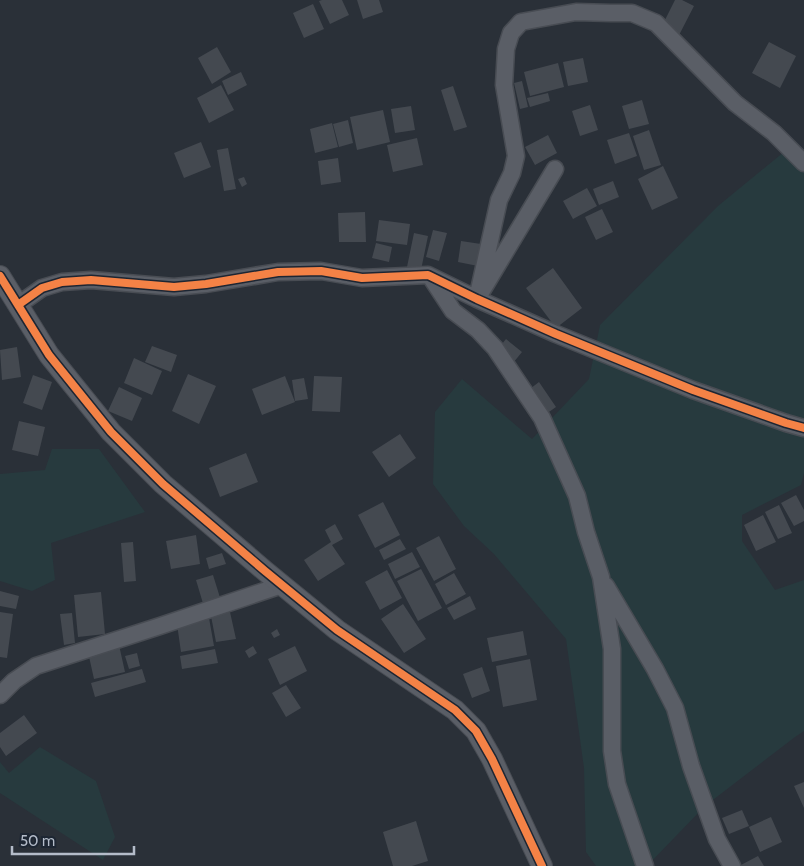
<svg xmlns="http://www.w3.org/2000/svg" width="804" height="866" viewBox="0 0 804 866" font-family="Cabin,sans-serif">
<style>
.green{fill:#273a3e}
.building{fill:#444950}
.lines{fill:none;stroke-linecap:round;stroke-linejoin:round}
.minor-casing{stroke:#484c53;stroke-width:19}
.tertiary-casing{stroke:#484c53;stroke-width:22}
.minor{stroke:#5a5e66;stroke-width:16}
.tertiary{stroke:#5a5e66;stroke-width:20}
.cycleway-casing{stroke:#1d2633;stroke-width:11}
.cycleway{stroke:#f48246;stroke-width:8}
</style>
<rect width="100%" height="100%" fill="#2a3038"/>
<path class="green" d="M790,147L804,151V473L801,485L742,515V541L775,590L804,580V731L795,737L705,806L647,866H596L586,852L584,768L566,639L494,554L464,526L433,484L435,412L462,379L532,439L589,379L600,325L718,206Z
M52,449H99L145,512L51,543L55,580L32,591L0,581V474L45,470Z
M40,747L96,781L115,837L103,860L0,793V762L9,773Z"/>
<path class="building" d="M322,0H342L349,15L330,24L319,1Z
M357,0H379L383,12L363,19Z
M675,0H682L694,6L676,41L659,32Z
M313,4L324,29L304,38L293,13Z
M769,42L796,56L780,88L752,73Z
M217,47L231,72L212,84L198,58Z
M583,58L588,82L568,86L563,62Z
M558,63L564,87L530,96L524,72Z
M241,72L247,85L228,95L222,81Z
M522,81L528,107L520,109L514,83Z
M221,85L234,110L209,123L197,98Z
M453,86L467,127L454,131L441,90Z
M548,93L550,101L530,107L527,98Z
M642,100L649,124L629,129L622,106Z
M590,105L598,130L580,136L572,111Z
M411,106L415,130L395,133L391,109Z
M383,110L390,142L357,150L350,117Z
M348,120L353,143L339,147L333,124Z
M332,123L338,147L315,153L310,129Z
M649,130L661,165L644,170L633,136Z
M629,133L637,156L615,164L607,140Z
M548,135L557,153L535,165L525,147Z
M417,138L423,165L393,172L387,145Z
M201,142L211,167L184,178L174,153Z
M228,148L236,189L224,191L217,150Z
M338,158L341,182L321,185L318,161Z
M663,166L678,198L652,210L638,179Z
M244,177L247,184L242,187L238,179Z
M613,181L619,197L599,205L593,189Z
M587,188L597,206L573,219L563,201Z
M602,209L613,232L596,240L585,217Z
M365,212L366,242H339L338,213Z
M379,220L410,224L407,245L376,241Z
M433,230L447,233L439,261L426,257Z
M414,233L428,236L421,270L407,267Z
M461,241L481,244L478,266L458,262Z
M376,243L392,247L389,262L372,258Z
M553,268L582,308L556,328L526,288Z
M506,339L522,352L513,363L497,350Z
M152,346L177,355L171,372L145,362Z
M17,347L21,377L2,380L0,350Z
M134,358L162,371L152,395L124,383Z
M188,374L216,386L199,424L172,411Z
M33,375L52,382L42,410L23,403Z
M285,376L295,402L262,415L252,389Z
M314,376L342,377L340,412L312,411Z
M304,378L308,399L295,401L292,380Z
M539,382L556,407L539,419L522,395Z
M119,387L142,398L132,421L108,411Z
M19,421L45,427L38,456L12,450Z
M400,434L416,458L389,477L372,452Z
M246,453L258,482L220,497L209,468Z
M796,495L804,510V521L794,526L781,503Z
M383,502L400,535L375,548L358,515Z
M779,505L792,533L778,539L765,512Z
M763,515L776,542L756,551L744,525Z
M335,524L343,539L332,545L345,564L318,581L304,560L331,542L325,530Z
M196,535L200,564L171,569L166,541Z
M439,536L456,569L434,581L416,548Z
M400,539L406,549L384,560L379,550Z
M133,542L136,581L124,582L121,543Z
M412,552L420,567L395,579L388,564Z
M222,553L226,564L209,569L206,558Z
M421,569L442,608L418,621L397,581Z
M387,570L402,598L380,610L365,582Z
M454,573L466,594L446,605L435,584Z
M213,575L222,604L205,610L196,580Z
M0,591L19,596L16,609L0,606Z
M101,592L105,634L78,637L74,595Z
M470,596L476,609L454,620L447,608Z
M403,604L426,639L404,653L381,619Z
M0,612L13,614L7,658L0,657Z
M230,612L236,639L216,642L211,616Z
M72,613L75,643L64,645L60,614Z
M209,618L214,646L181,652L177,624Z
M277,629L280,635L274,638L271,633Z
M523,631L527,655L492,662L487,638Z
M119,645L125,672L94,679L88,652Z
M253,646L257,653L249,658L245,651Z
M295,646L307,671L280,685L268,659Z
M215,649L218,663L182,669L180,656Z
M137,653L140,666L129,669L125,656Z
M530,659L537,700L503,707L496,666Z
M482,667L490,691L472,698L463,674Z
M142,669L146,682L95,697L91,683Z
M286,685L301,708L286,717L272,693Z
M24,715L37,733L6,756L0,747V733Z
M804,782V808L794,786Z
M742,810L749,826L729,834L722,818Z
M771,817L782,842L760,852L749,827Z
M416,821L428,861L412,866H393L383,832Z
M758,856L764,866H739Z"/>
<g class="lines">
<g class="minor-casing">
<path id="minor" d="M555,169L477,299L499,200L512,173L516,156L504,85L506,49L511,33L521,22L576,12L611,13H632L656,23L735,103L774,133L804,163
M430,276L453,311L478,330L495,348L542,418L577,496L586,532L601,577L612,649V751L617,784L645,866
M18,305L42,288L62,282L91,280L174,287L206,284L278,272L321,271L362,278L428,275L477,299L556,334L693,390L786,423L804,428
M606,586L655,669L675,708L691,766L717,839L732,866
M0,695L14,681L36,666L160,626L282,585"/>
</g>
<g class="tertiary-casing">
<path id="tertiary" d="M0,276L49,355L111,432L163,484L265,571L337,630L455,710L476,731L492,759L542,866"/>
</g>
<use href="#minor" class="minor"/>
<use href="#tertiary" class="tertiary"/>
<g class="cycleway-casing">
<path id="cycleway" d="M0,276L49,355L111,432L163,484L265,571L337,630L455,710L476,731L492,759L542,866
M18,305L42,288L62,282L91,280L174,287L206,284L278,272L321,271L362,278L428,275L477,299L556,334L693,390L786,423L804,428"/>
</g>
<use href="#cycleway" class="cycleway"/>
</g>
<path d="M12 846v8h122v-8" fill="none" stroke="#b4bcc9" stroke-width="2.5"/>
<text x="20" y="846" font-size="15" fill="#b4bcc9" stroke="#1d2633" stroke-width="4" paint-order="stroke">50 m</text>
</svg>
